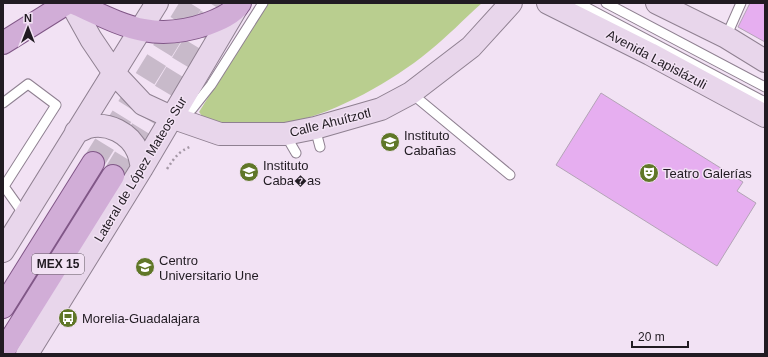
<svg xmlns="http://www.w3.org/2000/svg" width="768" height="357" viewBox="0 0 768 357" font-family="Arial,sans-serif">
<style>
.green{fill:#b9ce8f}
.building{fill:#e6aef0;stroke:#b3a4b6}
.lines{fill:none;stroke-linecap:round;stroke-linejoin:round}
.primary-tunnel{stroke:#c8baca;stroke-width:22;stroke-dasharray:22 11;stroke-linecap:butt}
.lane-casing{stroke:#8f8091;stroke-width:11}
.secondary-casing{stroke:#8f8091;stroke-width:24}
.primary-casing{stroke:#805787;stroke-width:24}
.path{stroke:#a598a6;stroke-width:2.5;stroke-dasharray:2 3;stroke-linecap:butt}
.lane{stroke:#fff;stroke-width:9}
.secondary{stroke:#e8d6eb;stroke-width:22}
.primary{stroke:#d1add7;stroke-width:22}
.labels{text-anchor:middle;stroke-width:3;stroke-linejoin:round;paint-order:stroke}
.shield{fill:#f2e2f4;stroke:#605761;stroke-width:1}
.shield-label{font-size:12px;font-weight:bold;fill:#211b22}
.street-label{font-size:13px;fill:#211b22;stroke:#f2e2f4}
.poi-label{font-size:13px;fill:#211b22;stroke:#f2e2f4;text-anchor:start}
</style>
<rect width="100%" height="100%" fill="#f2e2f4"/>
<path class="green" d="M267,3H482C464,19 447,37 428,52C393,81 337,112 292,122C279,125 258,124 243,124C230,125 207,125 199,112Z"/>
<path class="building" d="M750,3H765V42L738,27Z
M601,93L743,182L737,191L756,203L717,266L556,165Z"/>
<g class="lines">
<path class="primary-tunnel" d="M93,163L192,3
M113,176L218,3"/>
<g class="lane-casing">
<path id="lane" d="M578,3L765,102
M606,3L765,87
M726,37L741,3
M411,93L510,175
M3,103L28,84L56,105L3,188
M178,115L192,109L211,85L263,3
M315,128L320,147
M285,134L296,153
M3,185L25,216"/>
</g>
<g class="secondary-casing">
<path id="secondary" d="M71,3L91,39L114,73L143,104L171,117L220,134H285L315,128L381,109L411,93L471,47L511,3
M548,3L650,54L765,116
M657,3L726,37L765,61
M76,132C80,131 84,129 88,127C108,122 130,133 138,152C140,157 141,163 142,168
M3,251L157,3
M27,354L142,168L237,7"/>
</g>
<g class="primary-casing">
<path id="primary" d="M74,3C123,25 152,43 207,24C218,20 233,14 240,3
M3,43L67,3
M3,307L93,163
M3,352L113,176"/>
</g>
<path class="path" d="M167,169C175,157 179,151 192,146"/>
<use href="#lane" class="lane"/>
<use href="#secondary" class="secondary"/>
<use href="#primary" class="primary"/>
</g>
<defs>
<g id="school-disc" transform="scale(1)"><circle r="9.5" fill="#607728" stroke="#f2e2f4"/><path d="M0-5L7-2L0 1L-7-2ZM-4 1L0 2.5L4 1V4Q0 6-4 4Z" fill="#fff"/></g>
<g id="theatre-disc" transform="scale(1)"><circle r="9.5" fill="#607728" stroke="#f2e2f4"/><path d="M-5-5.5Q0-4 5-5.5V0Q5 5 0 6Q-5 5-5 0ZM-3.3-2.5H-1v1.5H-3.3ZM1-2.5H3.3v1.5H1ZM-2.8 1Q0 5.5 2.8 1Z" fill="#fff"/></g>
<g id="university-disc" transform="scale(1)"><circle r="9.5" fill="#607728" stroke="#f2e2f4"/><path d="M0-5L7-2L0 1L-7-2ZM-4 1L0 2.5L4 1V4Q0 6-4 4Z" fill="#fff"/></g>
<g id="bus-disc" transform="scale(1)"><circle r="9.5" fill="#607728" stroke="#f2e2f4"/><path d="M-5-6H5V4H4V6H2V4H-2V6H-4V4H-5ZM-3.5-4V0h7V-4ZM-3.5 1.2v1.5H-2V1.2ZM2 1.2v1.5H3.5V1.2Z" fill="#fff"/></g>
</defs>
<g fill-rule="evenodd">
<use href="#school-disc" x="390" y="142"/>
<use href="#school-disc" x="249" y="172"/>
<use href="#theatre-disc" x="649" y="173"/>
<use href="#university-disc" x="145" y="267"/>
<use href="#bus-disc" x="68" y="318"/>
</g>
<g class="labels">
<rect class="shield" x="32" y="254" width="52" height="20" rx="3"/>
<g class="shield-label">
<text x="58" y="268">MEX 15</text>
</g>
<g class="street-label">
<text transform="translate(657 59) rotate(28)" y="5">Avenida Lapislázuli</text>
<text transform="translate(330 122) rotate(-14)" y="5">Calle Ahuítzotl</text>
<text transform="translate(140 169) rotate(-59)" y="5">Lateral de López Mateos Sur</text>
</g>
<g class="poi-label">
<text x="404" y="140">Instituto<tspan x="404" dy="15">Cabañas</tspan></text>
<text x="263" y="170">Instituto<tspan x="263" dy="15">Caba�as</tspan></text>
<text x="663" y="178">Teatro Galerías</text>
<text x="159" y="265">Centro<tspan x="159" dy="15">Universitario Une</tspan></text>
<text x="82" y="323">Morelia-Guadalajara</text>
</g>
</g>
<rect width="768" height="357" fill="none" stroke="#211b22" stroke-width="8"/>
<g transform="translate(28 28)" stroke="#f2e2f4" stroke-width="3" paint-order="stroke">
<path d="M0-3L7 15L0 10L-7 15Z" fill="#211b22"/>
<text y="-6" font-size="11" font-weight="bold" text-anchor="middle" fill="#211b22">N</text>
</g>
<path d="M632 341v6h56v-6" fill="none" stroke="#211b22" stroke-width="2"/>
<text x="638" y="341" font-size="12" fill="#211b22" stroke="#f2e2f4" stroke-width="3" paint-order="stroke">20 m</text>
</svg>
